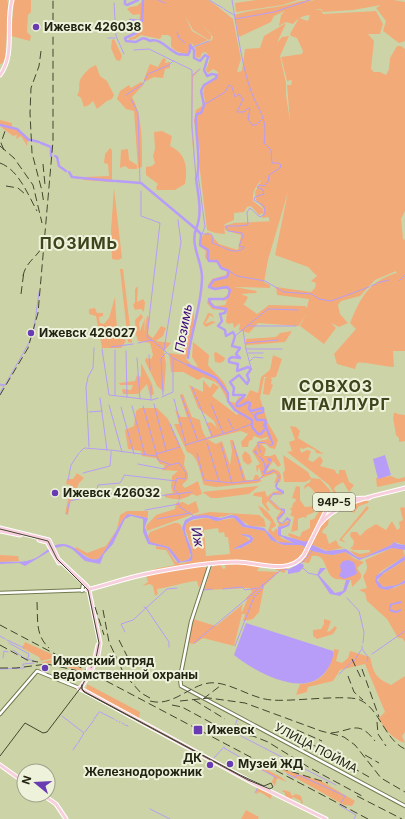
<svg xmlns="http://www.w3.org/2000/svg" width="405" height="819" viewBox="0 0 405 819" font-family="Inter,sans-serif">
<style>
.green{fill:#f2ab78;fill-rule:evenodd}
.water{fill:#b79df7}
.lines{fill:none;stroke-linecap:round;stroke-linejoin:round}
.stream{stroke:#b79df7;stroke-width:1}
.river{stroke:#b79df7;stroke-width:2.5}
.secondary-casing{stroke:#72794f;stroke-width:4.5}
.primary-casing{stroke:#fff;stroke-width:5}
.secondary{stroke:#fff;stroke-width:2.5}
.primary{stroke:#f8cfdd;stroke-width:3}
.tram{stroke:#42462f;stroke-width:1}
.rail{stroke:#42462f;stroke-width:1;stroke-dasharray:8 4;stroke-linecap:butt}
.primary-bridge-casing{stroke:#fff;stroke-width:5;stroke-linecap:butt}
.primary-bridge{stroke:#f8cfdd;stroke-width:3}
.poi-dot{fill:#693bb3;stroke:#eef2db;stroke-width:1.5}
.labels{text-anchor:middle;stroke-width:4;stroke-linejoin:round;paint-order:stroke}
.shield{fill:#eef2db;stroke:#5e624e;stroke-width:1}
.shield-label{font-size:11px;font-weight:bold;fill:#212412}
.poi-label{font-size:12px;font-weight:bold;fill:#212412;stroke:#eef2db;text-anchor:start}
.street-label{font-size:12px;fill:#212412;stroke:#eef2db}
.water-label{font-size:13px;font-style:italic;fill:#3d0a76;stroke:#eef2db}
.district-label{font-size:16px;font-weight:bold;letter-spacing:1px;fill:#3e441c;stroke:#eef2db}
</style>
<rect width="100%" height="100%" fill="#ccd4a7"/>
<path class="green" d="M0,0H7L9,6L5,58L3,63L0,64Z
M14,0H31V12L28,15L27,32L31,36L30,41L11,36Z
M144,0H208L217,6L233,19L241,59L237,72L242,71L245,49L260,48L264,36L286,23L277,43L282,37L289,36L280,56L286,83V95L290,121L287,85H291L292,80L287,81L281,57L302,54L303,51L297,38L291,36L290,34L299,18L308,21L310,15C302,16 298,18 293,24L286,22L279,26L281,15L285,11L274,16L271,22L239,37L234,15C250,10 265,9 281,6C292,4 300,0 312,0L309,2L314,0H394L405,2V41L399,43L383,31L386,21L376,8L381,5L353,10L323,12L321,9H314L321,10L323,14L376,11L383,24L380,34H368L374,41L371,69L374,72H380L386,75L389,69L390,58L397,46H401L405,49V211L401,219L403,239L405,240V351H393L394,367C384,367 363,361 357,363L355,369L337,364L334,354L356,329L350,323C361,297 368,282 396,273L397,275L396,271L375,280L360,296L341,301L338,305L340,314L348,323L339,327L331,323L336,328L324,344L300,326L306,314L299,326L258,323L249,333L239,330L240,323L234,328L233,323L228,324L226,322L227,311L212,309L207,303L208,299L215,306L225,305L227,300L223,301V298L229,294L228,289H212L208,285L212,279L226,275L227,271L222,270L217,263L208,261L205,257L206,251L199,246L203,235L208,232L219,244L238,250L241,235L225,230L224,227L225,234L215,233L207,230L200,171V151L194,121L196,110L202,106L205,100L203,93L205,85C211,82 219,80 218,72L213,69L208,73L206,70L210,59L206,52L202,53L200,58L196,57L195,47L212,40L213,37L201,24L211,34V39L209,40L193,30L185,16L192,31L208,40L194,46L190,42L193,44L189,46L190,51L188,54C180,52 176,53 171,46V37L168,35H162L160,39L141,35L135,39L129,40V38C136,37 137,35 138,28L133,23H139L140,14L133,15L127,9L130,7L137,6ZM262,179L255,192L256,200L264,209L263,213V209L253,201C252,192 256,186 262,179ZM288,192L275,255L308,267L317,276L311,281L316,283L315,288L311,292L276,287L277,295L309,299L307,307L309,309L305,306L269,305L257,314L243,304L245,303L248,297L241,294L256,293L257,291L234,287L270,288V285L264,282L268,260ZM251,206L259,215L263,213L262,218L269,217V221H274L234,223L224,226L225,224L234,220V213L244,212L247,207Z
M256,0H298L282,5L236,12L235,3Z
M114,39L122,56L120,61L116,60L111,48L112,40Z
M163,58L166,59L165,63L170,62V68L165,69L163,78L154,77L144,82V79L150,64L158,67Z
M96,65L100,76L107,81L114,95L112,99L107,101L97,109L93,101L89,105L84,107L81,98L77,95C81,90 78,86 80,80C83,74 90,67 96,65Z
M202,67L193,77L192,125L195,174L191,125L192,75Z
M141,82L144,84L132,97C143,116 142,145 142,167L138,168L134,111L126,109L117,99L120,91L129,85L131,88Z
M0,113V120L12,123V126L28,139L27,146L21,136L16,139L17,135L13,136L1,127L2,126H0Z
M162,131L172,136L170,146C186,153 188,168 185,184L175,190H157L156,187L158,184L146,175V167L152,166L155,163L153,156L155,149L154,132Z
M110,148L112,150V182L83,180V177L109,176L108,164L104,163L105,154Z
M128,149L129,160L137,165V169H129L125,166L120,168L121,150Z
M114,188L122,258L118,260L112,259L111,230Z
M120,269H123L132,343L128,342Z
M138,286L137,302L143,299L145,302L144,312L141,309L135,310L133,305L135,302V289Z
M115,297L117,331L126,341L121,348H102L96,316L89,314V309L95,308L97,313H103V316L99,317L100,323L104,324L109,318Z
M191,304C198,316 191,346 186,359L192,365L198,367L192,357L193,342L209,355L208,365C219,379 229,381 229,401L235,403L239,397L246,398L250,390L258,393L261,377L270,370L273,355L282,359L276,377L270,378L272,379L271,384L273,385L269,395L263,394L265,378L268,377H264L260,398L268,423L278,440L275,449L270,448L266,444H261L266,449L264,456H271L275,454L281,465L278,467L273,461L266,472L272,469C280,470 283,474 280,482L274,483L277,476L275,473L259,479L262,481L256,483L216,487L204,485C200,475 199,455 187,452L174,424H179L175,409L181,417H187L180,395L183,394L192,417L200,420C202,433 205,439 216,444L222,441L230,465L232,451L230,440H233L246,480H253L255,475H258L259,478L262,476L259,467L257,473L256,466L260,464L252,451L259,441L268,439L267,437L261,439L254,436L252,440L249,441L248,447H242L241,442L248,434L241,431L209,439L207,437L211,436L206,423L211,422L217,428L214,421L198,408L189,385L203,392V380L210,388L213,383L219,387L212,396L237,415L238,413C226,404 225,389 215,382C211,380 207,379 203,377L198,380L183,372H171L169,353L182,355L186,336V313Z
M208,313L212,314L214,318L210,315L205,324L212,321L216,322L206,327L203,324Z
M141,314L143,317L139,323L140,331L145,318L144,332L147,316L150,317L148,334L153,338L161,326L166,328L163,336L156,341L171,343L164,351L166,365L164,392L157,386L145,361L146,358L151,359L153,355L150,343L138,341L136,335L135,320Z
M292,331L285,342L246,345V339L276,337L280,333Z
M216,352L225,358L224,361L220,363L215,362L214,353Z
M141,363L152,384L154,394L150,396L147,384L138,394H123L122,389L131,390L133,385H120L119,383L135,381L137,375L141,377Z
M140,408H157L168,419L185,456L184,465L188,474V479L182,485L185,488L198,481L202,494L197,496L192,494C183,501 175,500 165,497V494L173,493L171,487L172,476L178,471L162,470L165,465L160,464L156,458L142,456L141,451L128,449L125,430L134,426L136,411Z
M394,413H397V418V414L405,415V441L399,442V438L396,435L393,418Z
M290,426L296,427L300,431L298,438L324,454L316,453L315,450L308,447L303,449L300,448L301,453L307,450L311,451L308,460L313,462L320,456L323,461L320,466L335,470L336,473L339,474V470H345L349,482L354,485L349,492L343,482L336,486L334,489L339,497L345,495V498L337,499L329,485L287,452L292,451L289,442L295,440Z
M245,451L250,455L252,462L248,465L243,461L242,455Z
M283,455L308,472L311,478L320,479L330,490L331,498L334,499L327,503L323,501L320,502L324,509L308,543L292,538L288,535L289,533L300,537L302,532L310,528V520L314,519L319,511L317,509L313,513L307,515L306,518L303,517L298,519V530L291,532L294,517L290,515L292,512L290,508H292L293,503L295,502L296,499L292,498L296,486L300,487V500L305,507L315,506L318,504C318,497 314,489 308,486L304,489L305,485L310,482L311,479L305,482H284L283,473L285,470Z
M77,473L84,478L79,483L76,491L72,494L68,515L65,514L71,485L66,484L67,479H73Z
M391,476L398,479L405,477V481L377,487L376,478Z
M259,486L249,494L218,498H211L202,492Z
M265,491L267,497L273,492L279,491L283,492L281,495L273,493L269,499L283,511L284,513L277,519L282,524L289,520L290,521L287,525L277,527L279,525L276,518L281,511L276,509L268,501L266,504L270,510L268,511L262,503V497L253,496L254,493Z
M350,499L351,502L328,512L327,510L339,500Z
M369,500L368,503L359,506L354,513L348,510L336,512L329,518L328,525L323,530L322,533L326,534L329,544L336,540L339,546L346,549L342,548L328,551L310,544C323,517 338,504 369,500Z
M196,501L199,512L147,531L146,526L156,515L175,509L176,503L183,502L188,505Z
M258,506C265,507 274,519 276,526L271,529L273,532L277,528L281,538L293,543C282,545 274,541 268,531L271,522L264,516Z
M367,506L369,508L342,539L346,543L339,540Z
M403,507L405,508V545L394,542L391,545L362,558L357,557L349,550L360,554L370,552V550H353L350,548L353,546L354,541L350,536L351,532H357L360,536L366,530L376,524L386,530L392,521L397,530L400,528L399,522L403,520L400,508Z
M127,511H148V516L147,518L129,514C116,524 111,547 98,559H91L75,549L76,547L87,553L106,546L117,529L120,515Z
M210,512L259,515L264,519L266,527L250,526L231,514C217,520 209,515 195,517V515Z
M206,518L217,521L234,518L243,527L265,531L271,540L283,545H301L312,551L325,554L333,555L345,552L355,559L364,562L357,568L361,574V578L352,587L351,580C345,579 337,581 332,577C324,569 326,553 312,556L309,563L302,562L288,567L284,573L270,567L260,566L257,571L279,572L264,586L259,612L253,619L243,621L245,614H242L234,646L203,638L194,644L188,643L193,619L216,626L243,604L241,611L242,612L247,600L246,598L252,592L250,588L204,590L212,567L220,564L223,569L226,568L223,562L156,572L154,569L175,565L166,550L156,549V546L167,548L175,561L180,564L191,561C191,557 192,552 191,548C187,526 174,523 206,518ZM218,528L219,533L224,532L225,537H228L230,554L206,556L204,530ZM242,534L250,535L253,538L251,543L239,549H233L241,547L250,540Z
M174,523H178L181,525C183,536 192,547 190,558L182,562L178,560L169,547L151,543L147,538L150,532Z
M392,548L403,549L405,556L380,572L375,579L381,588H394L405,583V642L402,638H398L387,619L367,601L365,593L359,590L367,588L363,576C368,570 368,566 365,560Z
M0,555L18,556L19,561L0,562Z
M405,560V580L397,585L383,587L378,582L380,576Z
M203,566L208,569L199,588L197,581C183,582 172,587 157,589L158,594L155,596L153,586L150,584L142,586L148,582L146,575Z
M324,619L331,621L327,632L330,631L335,626L337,628L333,634L317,639L313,636V630L321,629L324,624Z
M25,642L58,657L41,661L39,657L22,648Z
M334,649L339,650L336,661L342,663L348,658L350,651L370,657C374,674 375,677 391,685L405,676V732L402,736L405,743C394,740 383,728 379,718L385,712L365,664L340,670L333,681L308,687L307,692L296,695L300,684C323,683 330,670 334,649Z
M54,659L65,660L87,672L49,663H40Z
M87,684L140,712L139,719L86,690Z
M256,764L281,777L287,782L277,778L275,786L272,782L274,776L255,766Z
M278,768L321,781L355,801L352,806L344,805Z
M257,788L272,794L271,799L260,792L256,794Z
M284,790L290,792L292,796L296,794L301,796L303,803L301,804V801L293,797L291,800L285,798V793L282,791Z
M246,810L259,817L258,819H241Z"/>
<path class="water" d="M265,421L274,444L271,446L265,443H258L261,452L257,455L263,459L266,466L270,462L269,460L267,463L268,458L272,459L265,474L274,470L280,476L277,487L284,491V494L273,495L270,499L280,508L285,509V513L278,521L282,523L287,517L291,520L289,526L281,529V535L306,542L307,540L308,543L326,551L346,549L357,557L362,558L391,545L394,542L398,544L405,545V550L392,548L359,560L345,552L333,555L325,554L312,551L301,545H283L271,540L265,531L243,527L234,518C228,517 222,521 216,521C212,520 210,518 207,518C203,517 198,519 195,519C171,525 199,548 191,561L178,563L167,548L148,544L143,532V519L131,516L125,519L113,544L104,554L100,564L85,561L72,549L64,546L55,548L25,566L19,563L0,564V562C10,561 21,563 30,560C43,557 49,544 62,544C76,543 84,562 98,559C108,550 121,518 128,514L148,518L145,527L150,542L169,547L181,562L189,559L191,556L182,528L185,520L193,516L206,515L221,518L231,515L237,516L246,525L264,528L278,542L293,543L278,535V527L287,525L290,521L287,520L282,524L278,522L277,518L284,512L269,499L273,493L283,494L276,489L275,485L279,478L278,474L274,471L269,474H264L262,471H264C267,462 258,457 254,452L256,449L257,454L260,453L257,442C263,441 265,442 270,445L272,444L266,430L263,431L265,429L263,426L261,429Z
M385,455L391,475L378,479L373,459Z
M242,534L250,535L253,538L252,542L241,548L233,549L250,540V538L242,535Z
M405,556V560L384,573L377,580L383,587L397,585L405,580V583L387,590L379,588L375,581L376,576Z
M348,560L354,562L357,573L355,575L344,579L339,576L341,571L340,565L343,561Z
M300,563L304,565L303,568L299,572L288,574V570Z
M320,568H326L319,575L335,593L343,591L346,580H350L346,591L340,596L330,594L317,575Z
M401,601L402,603L392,605L390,609L396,611L401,609L402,610L397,613L391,612L389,610L390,604Z
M246,623L333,651C334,658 330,666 326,671C305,700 255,672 234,655Z"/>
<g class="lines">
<path class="stream" d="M158,0L165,3
M209,0L223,8
M232,0L236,24
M114,3L116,36L124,54
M224,9L234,15
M235,19L274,12L310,0
M177,32L179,38L185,43
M108,38H115
M193,47L209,41
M134,50L149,49L192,70V126L196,178
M193,75L200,69
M232,87L235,97L239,94L243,99L237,112H244L248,108L250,109L248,119L252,125H256L263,118
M126,95L143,84L148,74L169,65L173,61
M131,99L138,113L140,182
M204,105L225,92L229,85L231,86
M198,174L205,227L202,234
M141,191V216L160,223L147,337L152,340
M201,234H211L213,237L212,243C223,246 233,256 244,248V247L239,246L243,236L242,233L228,231L226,226H239L248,225L247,212L250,208L260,217L265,214L264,206L254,200L255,197L264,194L263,190L257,187L259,185L264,186L268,182L269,175L280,168L281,165L278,163H272L271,150L264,143C268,114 258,113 250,88C243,68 240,46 236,25
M229,271L237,276L265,281L284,292L312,294L319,299L331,301L369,287
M399,281L405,275
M377,283L389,280
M371,286L376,284
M248,325L249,326H296
M34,329L39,292
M243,330L246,349H282
M235,336L268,309L298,310
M29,343L33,331
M138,343L152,340L173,358L187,365
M245,343L278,340
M111,347L133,344
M102,349L109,395L152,400L158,398
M246,349L251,368
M115,350V395
M164,350L181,242L178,220
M126,351L127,397
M248,353H263
M149,355L150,370
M137,358L140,399
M250,361L254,357L263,358
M0,384L5,385
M0,385L4,386L0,393
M5,385L29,343
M151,386V400
M192,387L212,436
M163,395L161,358L166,353
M181,395L198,441
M162,397L173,392V359
M100,398L107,450
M174,399L186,445
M154,404L166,450
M211,404L223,433
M109,405L122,452
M132,406L145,455
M143,406L158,459
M121,407L134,454
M250,411L256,418
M89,412L102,411
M228,419L233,429
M241,428L252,424
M233,442L244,481
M207,443L219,481
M221,444L232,483
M185,445L239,429
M89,447L86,387L88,377L93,368L94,348
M80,452L84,448L110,450
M111,453V450L156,456
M197,453L204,480L232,483L259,480L264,475
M156,454L180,447L170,424
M158,460L169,464
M138,464L164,469L169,465L179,463L186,473L185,479L177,478L174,489L180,496L179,500
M83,473L110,466L111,454
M124,475L176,481
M68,480L71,465L79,453
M96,495L123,493
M140,498L192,492
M70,501L96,495L98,485L120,483L124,476
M178,502L180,507L195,517
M145,510L179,504
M67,514L69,503
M157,519L190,513
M302,563L312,551
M303,568L308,573L317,575
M284,569L289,570
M223,589L242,587L245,590L257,588
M204,590L212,589
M347,598L359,611L364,632L363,643
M125,632L121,624L133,620L146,608L144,607
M0,636L5,639
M7,640L24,648
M9,643L29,654L28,658
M194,643L282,569
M235,646L254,597L263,588L262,584
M362,646V649L368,657L367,661
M169,647V642L146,608L167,589L177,588
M13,650L24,658L34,661
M372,654L405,631
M3,658L4,651L8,652
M354,661L361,650
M23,666V664L34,663
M0,669L24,668
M339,674L353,661
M100,712L114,719
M62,716L84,733L78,743
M94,719L99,712
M116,720L117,721
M119,722H120
M122,723L124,724
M125,725L128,726
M235,725L238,718
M233,729L235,726
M233,730L232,732L241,735
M85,732L94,720
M241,736L336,785
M224,747V748L254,765
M73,750L77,744
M213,759L223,748
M219,763L255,782
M255,766L277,778
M287,774L295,778L297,775L301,776L345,796L341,803
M256,783L260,784
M255,793L258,787
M339,805L356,815L354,819
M150,809L170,819"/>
<path class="river" d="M125,0V4L127,5L138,0
M143,0L142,21L130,20V23L132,28L137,29L136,33L125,38L126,41L136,42C142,39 142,36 150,41C159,37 169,50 178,54C181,55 185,54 188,55L190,51V45L194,50V58L200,61L205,55L208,57L204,70L207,76L212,74L217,75L216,78L204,85L201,91L204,105L201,113L197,114L196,117C195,131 202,167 196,178C198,195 203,213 196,229L201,234L200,245L208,250V259L209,261H217L221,268L229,271L227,277L214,280L209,287L215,289L227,287L230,290L228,297L224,299H209L210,303L214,307L226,309L225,313L220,314L222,321L218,326L225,330L226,336L233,332L235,336L232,346L240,348L236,354L240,358L232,357L229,359V362L238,364L237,371L248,367L251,369L247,375L249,380L247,384L239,375L230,382L234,388L233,395H245L237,403V406H240L248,402L250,403L249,409L251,411L263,408V412L256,414L255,417L257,420H265L266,423
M0,125L17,129L29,140
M31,140L39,142
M41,143L51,147V156
M55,156L57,157L59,166L66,171
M69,172L72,177L81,178
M82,178L114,181
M116,181L141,183L196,229C190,245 202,261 202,277C202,304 191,332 188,358
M188,365L216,378L228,393V401L235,410L252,420V427L258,434H261L264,430"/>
<g class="secondary-casing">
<path id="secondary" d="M210,564L191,622L180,678L181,686L405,806
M82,591L83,585
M0,593L87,590
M0,714L37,671L79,688"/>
</g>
<g class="primary-casing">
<path id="primary" d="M0,75C16,54 5,23 12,0
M320,524C339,500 377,496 405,488
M0,528L49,540L58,559L87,586L89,591L100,643L98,655L92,669
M0,531L20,535
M39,540L47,542L59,563
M87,590C107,585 126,578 146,574C175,568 208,562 237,562C258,562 289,576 304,555L328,507L341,499L369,498
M89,668L95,658L98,645
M79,688L253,783L326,819
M80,689L89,675
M0,765L24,782
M43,795L56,804L66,819"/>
</g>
<use href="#secondary" class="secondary"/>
<use href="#primary" class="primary"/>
<path class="tram" d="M0,529L48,541L57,559L88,590L99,643L96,658L82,686L47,732L43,733L25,723L0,756
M82,685C81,688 82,690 84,692L248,780L270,789L273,787L271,783L264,786L240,775L85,692L82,689V685"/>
<path class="rail" d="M41,51L39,66L31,88L30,113L32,153L42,191L44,204
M0,146L14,158L33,185L42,223
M4,150L1,143L5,131
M0,163C19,170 28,195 37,211
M43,164L45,185
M6,186L18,188L25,194
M23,276C26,261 38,257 43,245
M21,294L24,271
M0,395L28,348L38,313L53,141V0
M37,602C38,619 35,635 49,648
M95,607L104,635
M103,610L109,642L124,674L141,693L150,698
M0,625L368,819
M119,640L132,666L135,685
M0,645L27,660L38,662
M352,659L361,678
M0,668H16L47,664L79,671
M362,669L379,717
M348,676L354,692L363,700
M203,699L220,686
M194,700L225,719
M150,701C175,708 193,680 216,683C235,685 253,699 272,700C290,702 348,694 360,700C380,709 384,739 405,749
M180,701L209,698L245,703L321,731L344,737L355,745L381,778L405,792
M172,705L182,707L232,734L253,736L268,742L310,768L362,796
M377,722L378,734L386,746
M281,723L287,730L369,777
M237,725L254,735
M297,730L322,741
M331,733C352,731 358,719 375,741
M365,755L379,763
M280,768L328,783
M357,796L402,819"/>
<g class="primary-bridge-casing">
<path id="primary-bridge" d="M87,674L89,668
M89,675L92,669"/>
</g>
<use href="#primary-bridge" class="primary-bridge"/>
</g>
<g class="poi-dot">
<circle cx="36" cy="27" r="4"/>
<circle cx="31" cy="333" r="4"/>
<circle cx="55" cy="493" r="4"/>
<circle cx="45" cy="668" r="4"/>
<rect x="193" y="725" width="10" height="10" rx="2"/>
<circle cx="230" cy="764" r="4"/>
<circle cx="210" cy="765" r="4"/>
</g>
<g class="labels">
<rect class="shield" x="313" y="493" width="42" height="18" rx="3"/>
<g class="shield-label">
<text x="334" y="506">94Р-5</text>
</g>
<g class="poi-label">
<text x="44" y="31">Ижевск 426038</text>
<text x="39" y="337">Ижевск 426027</text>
<text x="63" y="497">Ижевск 426032</text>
<text x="53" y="665">Ижевский отряд<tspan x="53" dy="14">ведомственной охраны</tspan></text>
<text x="207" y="734">Ижевск</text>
<text x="202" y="762" text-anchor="end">ДК<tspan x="202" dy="14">Железнодорожник</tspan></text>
<text x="238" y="768">Музей ЖД</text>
</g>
<g class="street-label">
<text transform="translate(316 748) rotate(28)" y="4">УЛИЦА ПОЙМА</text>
</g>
<g class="water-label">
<text transform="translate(183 328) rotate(-80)" y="5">Позимь</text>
<text transform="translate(198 537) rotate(79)" y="5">Иж</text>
</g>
<g class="district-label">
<text x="79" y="249">ПОЗИМЬ</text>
<text x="336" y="392">СОВХОЗ<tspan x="336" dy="18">МЕТАЛЛУРГ</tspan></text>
</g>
</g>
<g transform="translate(36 783) rotate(288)"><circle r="19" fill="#eef2db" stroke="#9ca08b"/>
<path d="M0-3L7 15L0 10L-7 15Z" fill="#693bb3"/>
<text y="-6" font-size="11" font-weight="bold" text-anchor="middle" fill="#212412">N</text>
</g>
</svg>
